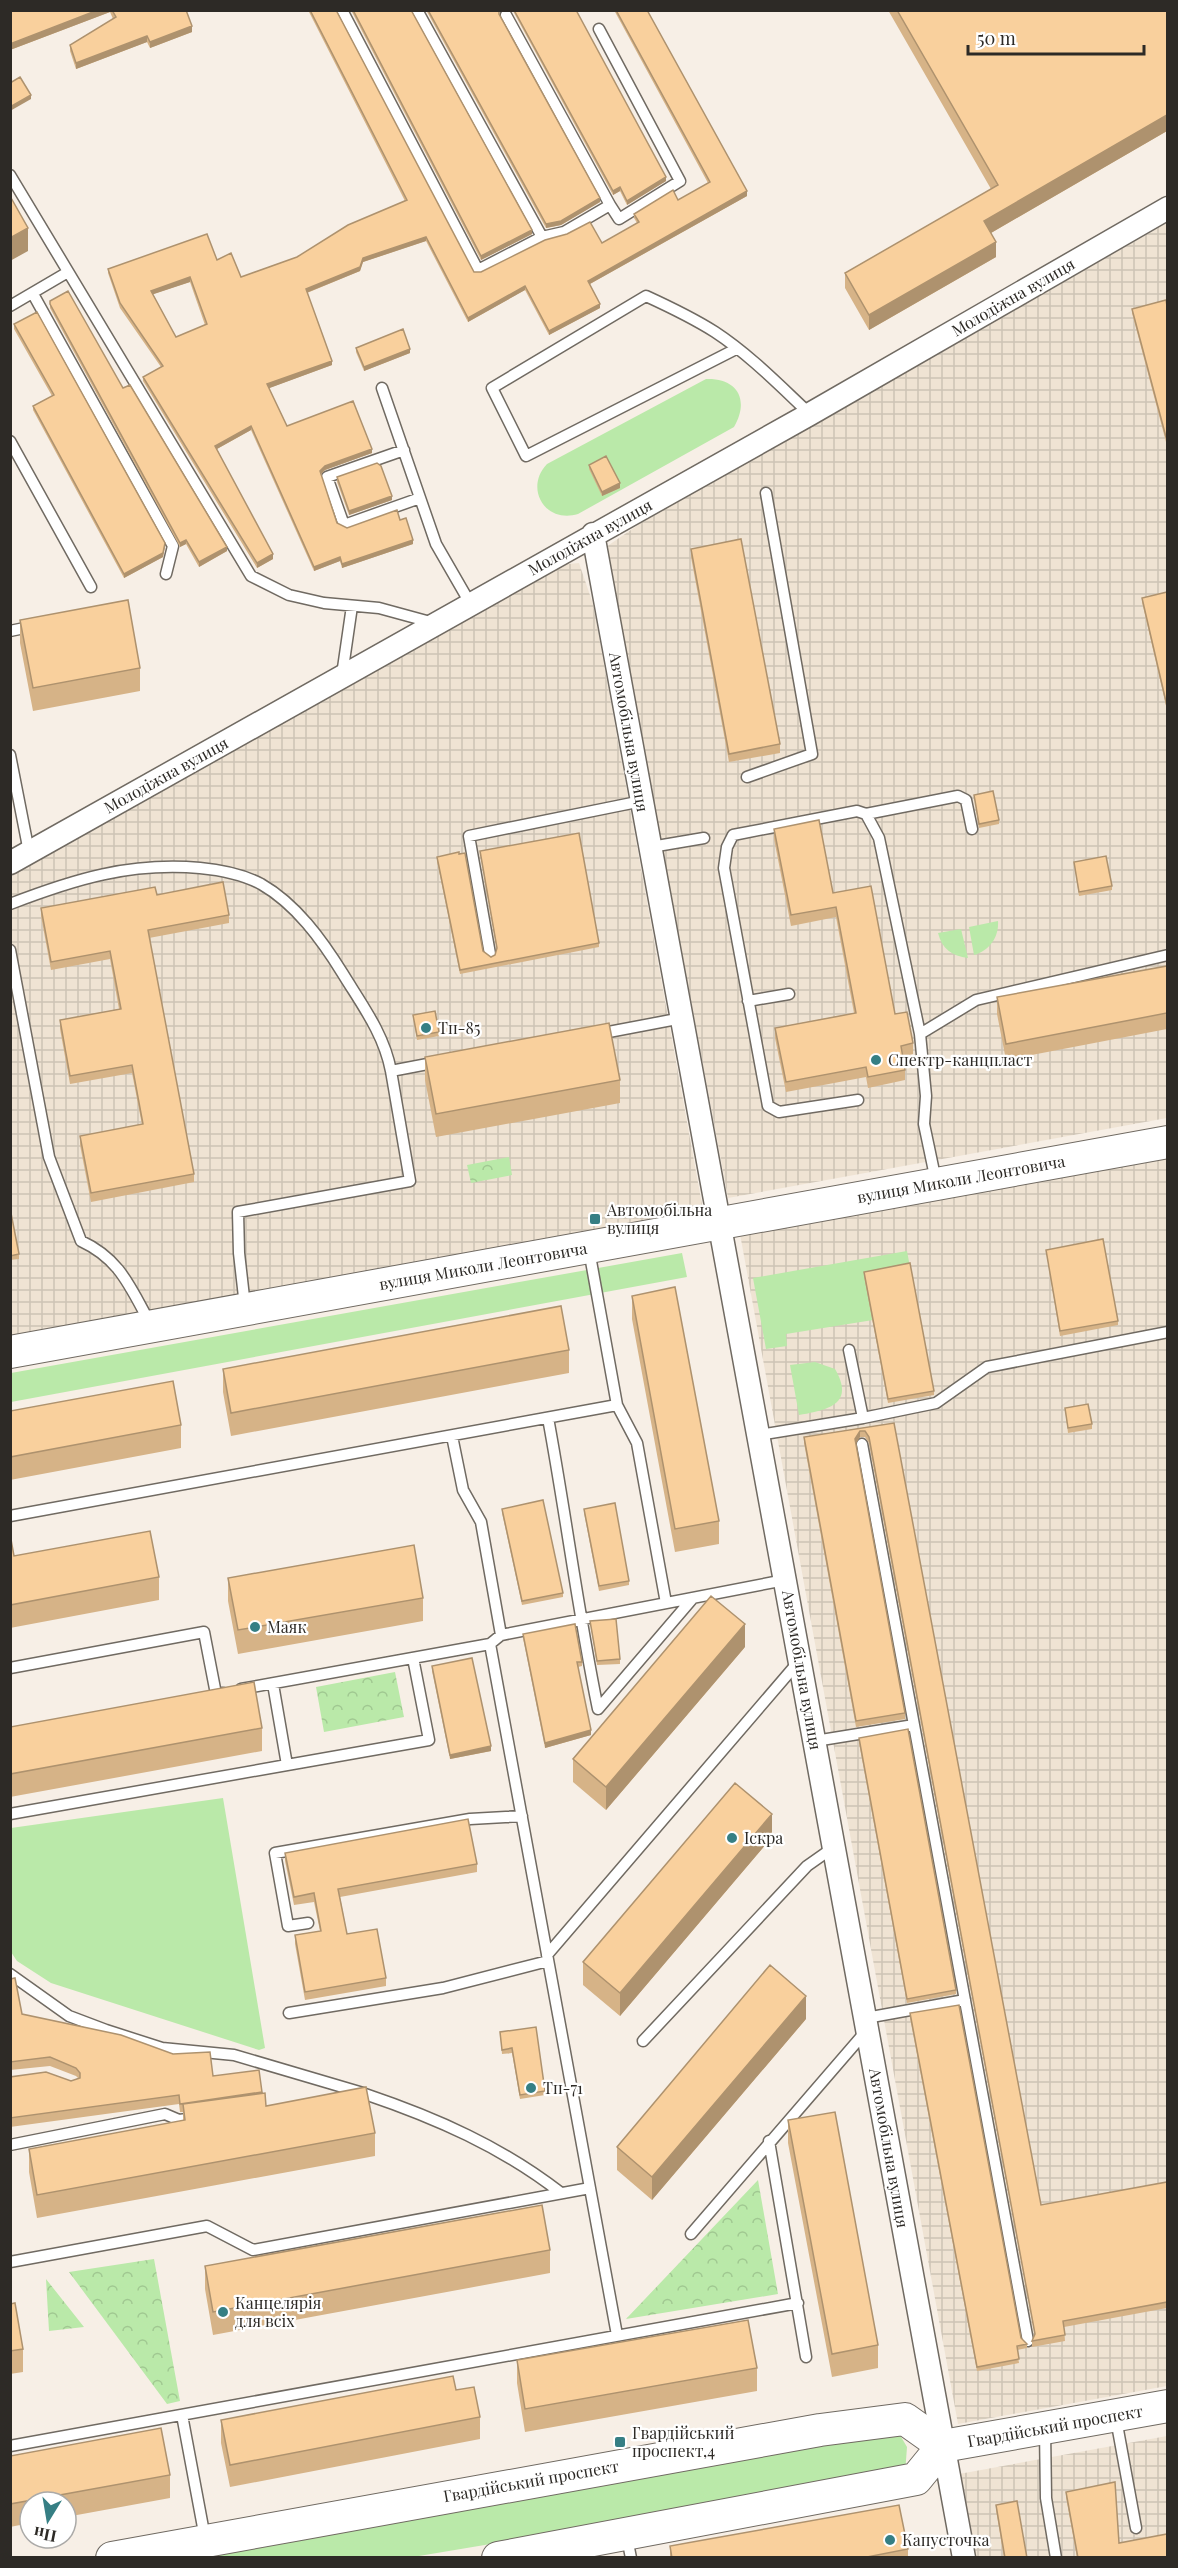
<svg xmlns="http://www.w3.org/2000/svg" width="1178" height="2568" viewBox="0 0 1178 2568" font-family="'Playfair Display',serif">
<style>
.industrial{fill:url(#industrial-grid)}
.green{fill:#bae9a9}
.forest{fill:url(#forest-crowns)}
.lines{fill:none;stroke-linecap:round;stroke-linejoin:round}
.lane-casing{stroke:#706a62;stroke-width:13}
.street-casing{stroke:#706a62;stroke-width:25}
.secondary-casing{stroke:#706a62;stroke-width:34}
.lane{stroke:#fff;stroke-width:10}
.street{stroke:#fff;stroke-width:22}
.secondary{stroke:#fff;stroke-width:32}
.wall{fill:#d6b387;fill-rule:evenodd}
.shaded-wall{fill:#ae926e}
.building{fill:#f9d09d;stroke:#ae926e;stroke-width:1.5;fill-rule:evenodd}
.poi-dot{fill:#367f84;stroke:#fff;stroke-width:2}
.labels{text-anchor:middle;stroke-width:4.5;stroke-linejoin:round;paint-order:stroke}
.street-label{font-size:16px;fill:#2d2a26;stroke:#fff}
.poi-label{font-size:16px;fill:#2d2a26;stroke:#fff;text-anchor:start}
</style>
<defs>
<pattern id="industrial-grid" width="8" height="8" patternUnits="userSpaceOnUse" patternTransform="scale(1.5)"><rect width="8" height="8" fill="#efe3d3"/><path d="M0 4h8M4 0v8" fill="none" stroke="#cdc3b5"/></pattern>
<pattern id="forest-crowns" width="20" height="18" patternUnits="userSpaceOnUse" patternTransform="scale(1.5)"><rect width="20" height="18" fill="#bae9a9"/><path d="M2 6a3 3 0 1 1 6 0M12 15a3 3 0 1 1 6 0" fill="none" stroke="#a0c891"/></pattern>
</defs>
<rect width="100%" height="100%" fill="#f7efe6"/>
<path class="industrial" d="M1167,223V1118L728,1198L606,547L641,523Z
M579,563L593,604L703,1210L11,1336L10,875L545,566Z
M1167,1154V2386L958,2424L740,1234Z
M1167,2436V2557H974L959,2474Z"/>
<path class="green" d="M706,379C737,378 750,399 734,427L578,514C545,524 524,488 547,464Z
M998,921C999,937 990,950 974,955L969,927Z
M961,929L968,958C952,956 942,949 938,933Z
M907,1251L910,1267L865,1276L873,1320L786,1334L787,1346L766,1349L753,1278Z
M682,1253L687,1277L11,1402V1373Z
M815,1362L835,1369C856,1405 826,1410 799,1415L790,1365Z
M223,1798L265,2048L259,2050L51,1983L17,1961L11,1952V1828Z
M897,2430L907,2447L905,2474L413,2557L171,2558Z"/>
<path class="forest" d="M509,1157L512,1175L471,1183L467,1165Z
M395,1672L404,1717L324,1732L316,1687Z
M758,2180L778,2294L626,2319Z
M154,2259L180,2401L167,2404L69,2272Z
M46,2279L84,2327L49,2331Z"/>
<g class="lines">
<g class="lane-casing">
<path id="lane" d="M342,10L478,270L542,237L417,10
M506,15L610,205L564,232L542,237
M599,29L680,181L619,219L610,205
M10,175L251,576L289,595L324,603L379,608L434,623
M33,294L173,546L166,574
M10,306L68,272
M736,349L526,456L492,388L646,296C670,307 693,318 715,332C750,355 780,386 810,414
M382,388L436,544L470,603
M10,441L91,587
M404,450L327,477L344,525L420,498
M10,631L34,626
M342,675L352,606
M10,755L29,852
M747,777L812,754L766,493
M866,814L958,796L966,800L972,829
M651,847L704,838
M10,904C75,879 130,862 200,868C221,870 242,874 261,884C296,904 322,940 343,974C362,1005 384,1034 391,1071
M10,950L49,1157L81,1241C120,1259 130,1287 150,1323
M490,954L469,836L642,801
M748,1001L789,994
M598,1034L682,1018
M858,1100L779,1112L768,1106L724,868L727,847L733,835L857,811L866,814L879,838L920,1034
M936,1181L924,1124L926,1096L920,1034L976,1000L1168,955
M589,1250L617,1405L637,1443L666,1603
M245,1306L239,1253L238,1212L410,1181L391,1071L438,1062
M548,1418C566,1515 578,1612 598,1709L693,1598
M863,1418L936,1403L987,1367L1168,1332
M759,1435L863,1418L849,1350
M452,1436L463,1490L481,1522L501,1635
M862,1444L1028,2341
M10,1516L617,1405
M490,1644L617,2335
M10,1668L204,1632L216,1694L223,1693
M241,1689L490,1644L501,1635L785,1580
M815,1741L914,1725
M287,1765L429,1740L413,1658
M10,1814L287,1765L273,1684
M308,1923L288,1926L275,1853L470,1819L522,1816
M547,1955L800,1660
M10,1974L69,2016L106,2030L162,2048L234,2055L363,2093
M289,2013L443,1988L548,1961
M866,2018L965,2000
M643,2041L807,1866L834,1847
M365,2094C436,2118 502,2147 561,2193
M769,2141L806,2357
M10,2145L165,2114L179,2120L195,2118
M691,2234L867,2030
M10,2262L207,2226L253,2250L590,2188
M182,2415L205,2538
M1116,2419L1136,2528
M1045,2430L1046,2498L1056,2558
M10,2446L798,2303
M627,2538L631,2558"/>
</g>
<g class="street-casing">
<path id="street" d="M593,534L964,2558
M10,863L810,414L1168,208"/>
</g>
<g class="secondary-casing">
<path id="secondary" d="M10,1352L1168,1142
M112,2558L820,2430L905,2419L943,2446
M498,2558L916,2479L943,2446L1168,2406"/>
</g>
<use href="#lane" class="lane"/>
<use href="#street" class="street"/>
<use href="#secondary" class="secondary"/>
</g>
<path class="wall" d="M10,10H186L192,32L150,48L147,42L76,69L70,51V45L113,19L110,12L10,50Z
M308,10H336L474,272H481L602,243L637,223L634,218V214L678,200L708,183L614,10H647L747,196L590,284L600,308L549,335L525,290L468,322L426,241L363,262L360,271L307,293L332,365L269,388L287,426L372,453L325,470L321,474L337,523L347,528L400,520L413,544L342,568L340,561L314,571L251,430L217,449L273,559L257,568L143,381V377L161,367L120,308L108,273V269L217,260L241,277L297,257L405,201ZM190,282L205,325L176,337L153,294Z
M351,10H411L532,234L481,260Z
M426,10H501L499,12V14L600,202L561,225L546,228Z
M510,10H576L666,181L627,205L620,191L613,195L513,11Z
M888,10H1167V131L991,233L996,257L869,330L845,288V273L991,189Z
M50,304L123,388L227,551L199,567L186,544L180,547L50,308Z
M1167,306V441L1166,442L1132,313V309Z
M14,324L165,547L163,557L124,578L33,410V406L52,396L14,329Z
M356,348L410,353L364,371L356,352Z
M589,465L620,488L602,496L589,469Z
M337,477L392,500L349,515L337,482Z
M691,549L780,744V753L729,762L691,557Z
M1167,592V710L1142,602V598Z
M20,620L140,668V691L33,711L20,643Z
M974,795L999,820V824L979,828Z
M774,829L833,893L895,1014L913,1043V1054L903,1056L905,1070V1080L868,1088L866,1077L786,1092L775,1038V1028L854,1013L836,917L791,926L774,839Z
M480,851L599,943V947L460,974L437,861V857L483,951L491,957L495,955L497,950Z
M1074,862L1112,886V890L1079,896Z
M157,895L229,915V923L149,938L194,1174V1182L91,1202L80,1145V1136L142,1125L132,1073L70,1084L60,1029V1020L119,1009L110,959L51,970L41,916V908Z
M1167,966V1029L1006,1060L997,1014V997Z
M413,1015L439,1032V1036L417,1040Z
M425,1057L620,1080V1103L436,1137L425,1080Z
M10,1208L19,1254V1259L10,1260Z
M1046,1250L1118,1321V1325L1060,1336Z
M864,1272L934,1391V1395L888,1403L864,1276Z
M632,1296L719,1521V1544L675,1552L632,1319Z
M569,1350V1373L231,1436L223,1392V1369Z
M1065,1408L1092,1424V1429L1068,1433Z
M10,1411L181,1425V1448L10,1480Z
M894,1423L1041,2205L1167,2182V2308L1064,2327L1065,2341L1032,2347V2341L1035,2335L869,1443L865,1437H860L855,1444L905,1713V1719L856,1727L804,1443V1437Z
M502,1509L563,1593V1597L522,1605L502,1513Z
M584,1509L629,1581V1585L599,1591L584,1513Z
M10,1534L14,1556L159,1577V1600L10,1628Z
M228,1578L423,1598V1621L238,1654L228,1601Z
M590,1621L620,1659V1664L597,1665Z
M523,1634L582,1662V1666L578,1667L591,1735L545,1748L523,1638Z
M745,1647L606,1810L573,1782V1759Z
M432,1666L491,1751L450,1759L432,1671Z
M10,1727L262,1728V1751L10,1797Z
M859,1738L956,1990V1994L907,2003L859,1743Z
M772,1837L620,2016L583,1985V1962Z
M285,1853L477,1864V1872L340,1897L347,1934L386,1978V1986L305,2000L295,1944V1935L320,1931L314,1902L294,1905L285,1861Z
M10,1979L22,2014L262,2093L266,2106L375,2133V2156L37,2218L29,2172V2149L183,2121V2112H180L179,2104L10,2127V2077L71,2081L78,2078L76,2076L50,2066L10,2070Z
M910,2013L1021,2338L1027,2344V2348L1017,2350L1019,2363L977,2371L910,2018Z
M806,2019L652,2200L617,2170V2147Z
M500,2032L545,2091V2095L520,2099L512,2053L502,2054Z
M788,2120L878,2345V2368L832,2377L788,2143Z
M550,2250V2273L213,2335L205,2289V2266Z
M10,2304L23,2349V2372L10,2374Z
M517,2360L757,2368V2391L525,2432L517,2383Z
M456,2390L480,2417V2439L230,2487L221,2443V2420Z
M10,2456L170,2475V2498L66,2517V2502H30V2523L10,2527Z
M1066,2492L1119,2543L1167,2558H1077L1066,2497Z
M996,2505L1027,2558H1004L996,2510Z
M670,2546L908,2549V2558H670Z"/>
<path class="shaded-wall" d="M98,10H110V12L10,50V44Z
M192,26V32L150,48V42Z
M147,36V42L76,69V63Z
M31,95V99L10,111V107Z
M1167,115V131L984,237V221Z
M666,177V181L627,205V201Z
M620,187V191L613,195V191Z
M747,191V196L588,285V281Z
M600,198V202L561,225L546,228V224Z
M28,228V251L10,261V238Z
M532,230V234L481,260V256Z
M426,237V241L363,262L360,271L306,293V289L363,258Z
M996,242V257L869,330V315Z
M190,277V282L151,295V291Z
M525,286V290L468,322V318Z
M600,304V308L549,335V331Z
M410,349V353L364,371V367Z
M332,361V365L267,389V384Z
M251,426V430L215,450V446Z
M372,449V453L325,470L320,475V471L325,466Z
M620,483V488L602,496V492Z
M392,496V500L349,515V511Z
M186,540V544L180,547V543Z
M413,540V544L342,568V564Z
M165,543L163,557L124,578V574Z
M227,547V551L199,567V562Z
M273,554V559L257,568V563Z
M340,557V561L314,571V567Z
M860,1431V1437L855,1445V1439Z
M745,1624V1647L606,1810V1787Z
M591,1730V1735L545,1748V1743Z
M491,1746V1751L450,1759V1755Z
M772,1814V1837L620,2016V1993Z
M806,1996V2019L652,2200V2177Z"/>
<path class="building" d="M10,10H98L10,44Z
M112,10H186L192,26L150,42L147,36L76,63L70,45L116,17Z
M310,10H336L474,272H481L545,240L567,234L590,222L602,243L639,222L634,214L673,190L678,200L710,182L616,10H647L747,191L588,281L600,304L549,331L525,286L468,318L426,237L363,258L360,267L306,289L332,361L267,384L287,426L353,401L372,449L325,466L320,471L337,523L347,528L397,510L400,520L406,518L413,540L342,564L340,557L314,567L251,426L215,446L273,554L257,563L143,377L163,366L120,303L108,269L207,234L217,260L231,253L241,277L297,257L348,225L407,200ZM190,277L207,324L176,337L151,291Z
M353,10H411L532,230L481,256Z
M428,10H499V14L600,198L561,221L546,224Z
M514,10H576L666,177L627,201L620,187L613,191Z
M897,10H1167V115L984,221L996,242L869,315L845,273L998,185Z
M20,77L31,95L10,107V83Z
M10,196L28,228L10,238Z
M68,291L123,388L130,385L227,547L199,562L186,540L180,543L50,304V301Z
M1166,300L1167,306V437H1166L1132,309Z
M37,312L165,543L163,553L124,574L33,406L54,395L14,324Z
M403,329L410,349L364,367L356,348Z
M606,456L620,483L602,492L589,465Z
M377,463L381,466L392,496L349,511L337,477Z
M741,539L780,744L729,754L691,549Z
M1167,592V706L1142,598Z
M128,600L140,668L33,688L20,620Z
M993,791L999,820L979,824L974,795Z
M819,820L833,893L871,886L895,1014L907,1012L913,1043L901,1046L905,1070L868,1077L866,1067L786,1082L775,1028L856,1013L836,907L791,915L774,829Z
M579,833L599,943L460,970L437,857L459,852V854L465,853L483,951L491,957L495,955L497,948L480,851Z
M1106,856L1112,886L1079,892L1074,862Z
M223,882L229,915L148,930L194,1174L91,1193L80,1136L143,1124L132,1065L70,1076L60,1020L121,1009L110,951L51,962L41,908L155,887L157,895Z
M1167,966V1013L1006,1044L997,997Z
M435,1011L439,1032L417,1036L413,1015Z
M609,1023L620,1080L436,1114L425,1057Z
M10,1208L19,1254L10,1256Z
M1103,1239L1118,1321L1060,1331L1046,1250Z
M910,1263L934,1391L888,1399L864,1272Z
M675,1287L719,1521L675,1529L632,1296Z
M561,1306L569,1350L231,1413L223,1369Z
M173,1381L181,1425L10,1457V1411Z
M1088,1404L1092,1424L1068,1428L1065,1408Z
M894,1423L1041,2205L1167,2182V2302L1063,2321L1065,2335L1032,2341L1035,2334L869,1437L865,1431H860L855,1439L905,1713L856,1721L804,1437Z
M543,1500L563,1593L522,1601L502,1509Z
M615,1503L629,1581L599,1586L584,1509Z
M150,1531L159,1577L10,1605V1534L14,1556Z
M414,1545L423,1598L238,1630L228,1578Z
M711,1596L745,1624L606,1787L573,1759Z
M616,1619L620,1659L597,1661L590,1621Z
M575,1624L582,1662H577L591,1730L545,1743L523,1634Z
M472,1658L491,1746L450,1755L432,1666Z
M254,1682L262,1728L10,1774V1727Z
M908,1729L956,1990L907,1999L859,1738Z
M735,1783L772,1814L620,1993L583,1962Z
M468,1819L477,1864L338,1889L347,1934L377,1929L386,1978L305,1992L295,1935L321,1931L314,1893L294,1897L285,1853Z
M770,1965L806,1996L652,2177L617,2147Z
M15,1978L22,2014L121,2035L173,2054L210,2052L213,2076L259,2070L262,2092L180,2104L179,2095L10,2118V2077L46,2072L71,2081L80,2078V2073L76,2068L50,2057L10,2062V1979Z
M959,2005L1021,2338L1027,2344L1017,2346L1019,2359L977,2367L910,2013Z
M536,2027L545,2091L520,2095L512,2048L502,2050L500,2032Z
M366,2087L375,2133L37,2195L29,2149L185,2120L183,2104L265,2093L266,2106Z
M835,2112L878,2345L832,2354L788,2120Z
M542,2205L550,2250L213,2312L205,2266Z
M15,2303L23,2349L10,2351V2304Z
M748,2320L757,2368L525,2409L517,2360Z
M453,2376L456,2390L474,2387L480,2417L230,2465L221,2420Z
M161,2428L170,2475L10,2504V2456Z
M1115,2482L1119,2543L1167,2534V2558H1078L1066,2492Z
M1017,2501L1027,2558H1005L996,2505Z
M899,2505L908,2549L862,2558H672L670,2546Z"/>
<g class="poi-dot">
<circle cx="426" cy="1028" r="6"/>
<circle cx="876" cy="1060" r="6"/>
<rect x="589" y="1213" width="12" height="12" rx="3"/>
<circle cx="255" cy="1627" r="6"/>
<circle cx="732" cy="1838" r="6"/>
<circle cx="531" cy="2088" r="6"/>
<circle cx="223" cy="2312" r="6"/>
<rect x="614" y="2436" width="12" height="12" rx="3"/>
<circle cx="890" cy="2540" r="6"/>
</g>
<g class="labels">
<g class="street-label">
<text transform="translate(1013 297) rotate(-30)" y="6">Молодіжна вулиця</text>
<text transform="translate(590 537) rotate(-29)" y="6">Молодіжна вулиця</text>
<text transform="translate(629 732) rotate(80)" y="6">Автомобільна вулиця</text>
<text transform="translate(166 775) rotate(-29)" y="6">Молодіжна вулиця</text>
<text transform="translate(961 1179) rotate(-10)" y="6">вулиця Миколи Леонтовича</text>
<text transform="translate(483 1266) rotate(-10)" y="6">вулиця Миколи Леонтовича</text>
<text transform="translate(802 1670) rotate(80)" y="6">Автомобільна вулиця</text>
<text transform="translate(889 2148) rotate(80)" y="6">Автомобільна вулиця</text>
<text transform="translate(1055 2426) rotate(-10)" y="6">Гвардійський проспект</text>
<text transform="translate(531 2481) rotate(-10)" y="6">Гвардійський проспект</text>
</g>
<g class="poi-label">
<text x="438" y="1034">Тп-85</text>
<text x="888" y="1066">Спектр-канцпласт</text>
<text x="607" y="1216">Автомобільна<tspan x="607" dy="18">вулиця</tspan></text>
<text x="267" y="1633">Маяк</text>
<text x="744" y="1844">Іскра</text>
<text x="543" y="2094">Тп-71</text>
<text x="235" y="2309">Канцелярiя<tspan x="235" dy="18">для всiх</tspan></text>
<text x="632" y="2439">Гвардійський<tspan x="632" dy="18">проспект,4</tspan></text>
<text x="902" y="2546">Капусточка</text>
</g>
</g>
<rect width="1178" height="2568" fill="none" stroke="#2d2a26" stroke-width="24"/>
<g transform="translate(48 2520) rotate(191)"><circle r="28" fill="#ffffff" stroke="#abaaa8" stroke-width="1.5"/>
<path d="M0-4.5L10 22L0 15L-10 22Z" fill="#367f84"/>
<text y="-9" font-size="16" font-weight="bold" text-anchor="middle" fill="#2d2a26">Пн</text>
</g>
<path d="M968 45v9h176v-9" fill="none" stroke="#2d2a26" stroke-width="3"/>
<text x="977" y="45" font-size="18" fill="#2d2a26" stroke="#ffffff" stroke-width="4.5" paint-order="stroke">50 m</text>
</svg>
